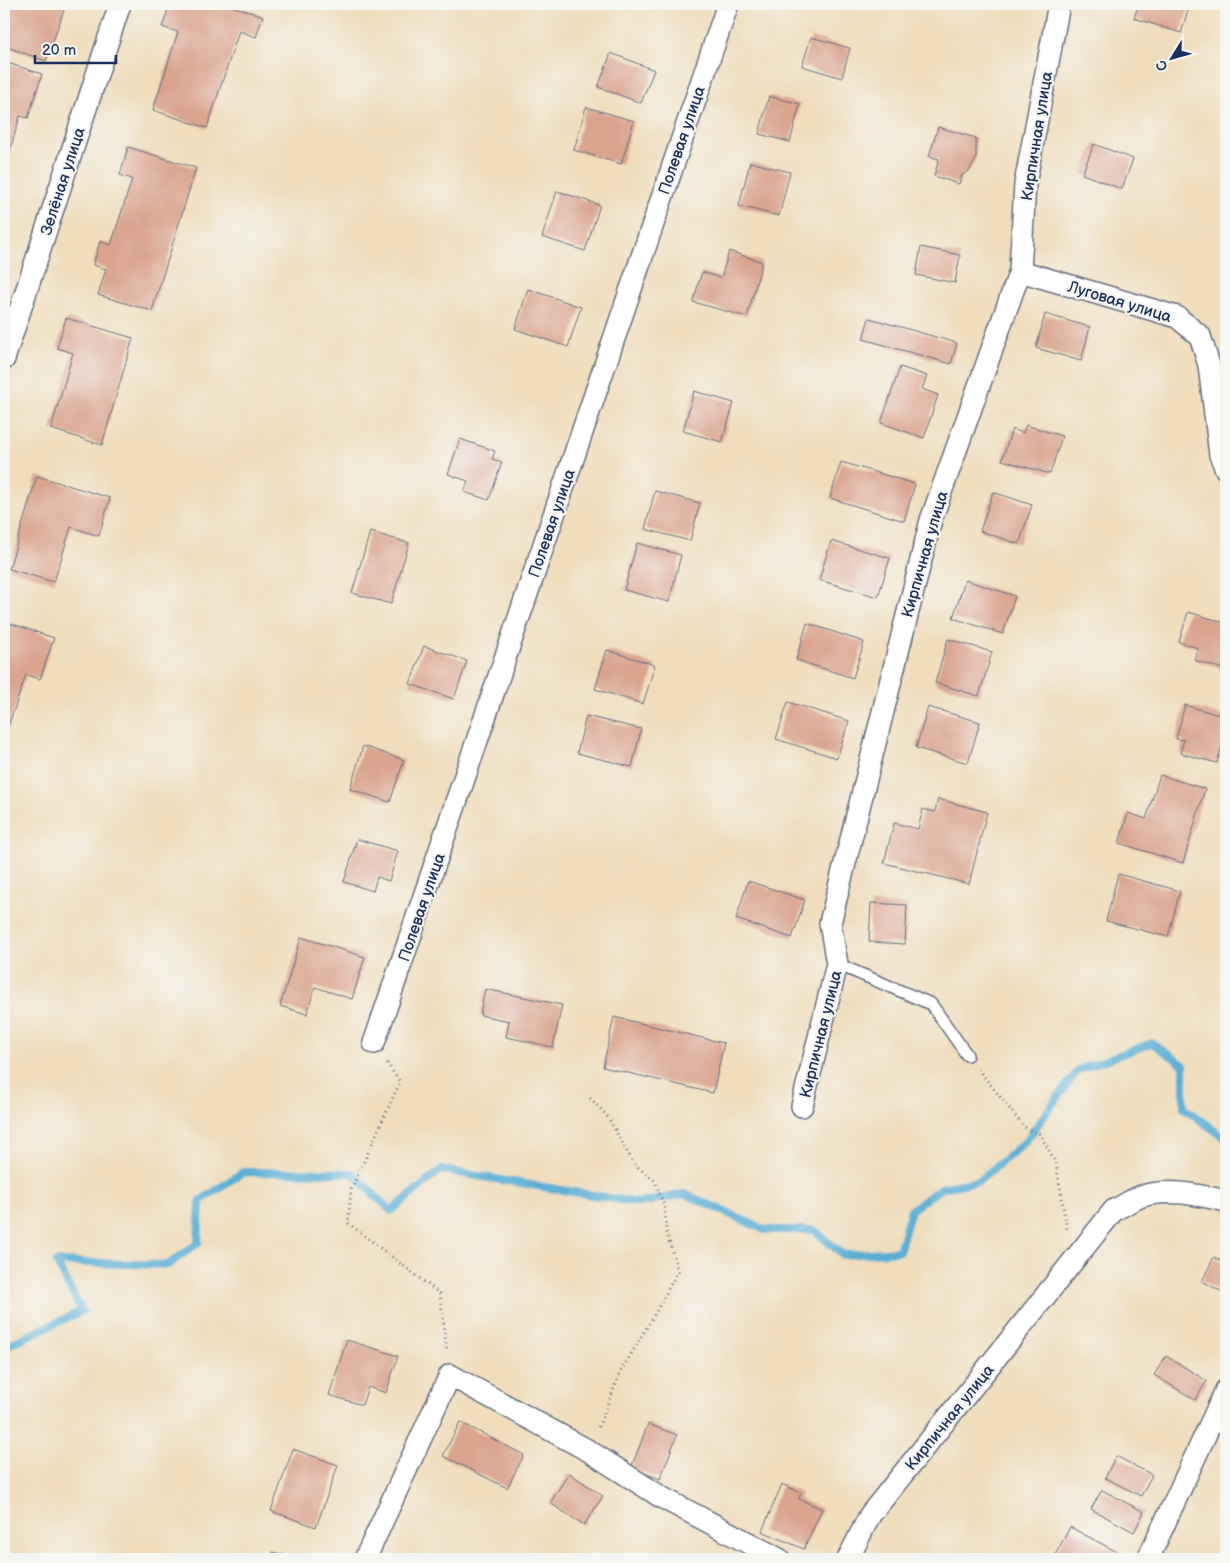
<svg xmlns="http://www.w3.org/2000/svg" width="1230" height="1563" viewBox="0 0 1230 1563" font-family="'Balsamiq Sans',sans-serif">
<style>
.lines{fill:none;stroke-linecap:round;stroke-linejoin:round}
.stream{stroke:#5aafd6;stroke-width:8}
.building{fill:#daa48f}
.lane-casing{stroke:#656c7f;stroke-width:14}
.street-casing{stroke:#656c7f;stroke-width:24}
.path{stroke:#656c7f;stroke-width:3;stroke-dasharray:1 4;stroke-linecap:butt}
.lane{stroke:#fff;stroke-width:11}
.street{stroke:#fff;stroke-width:21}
.labels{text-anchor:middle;stroke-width:4.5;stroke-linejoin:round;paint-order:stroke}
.street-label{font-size:16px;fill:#1b2f5e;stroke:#f6f6f2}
</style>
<rect width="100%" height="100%" fill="#f6f6f2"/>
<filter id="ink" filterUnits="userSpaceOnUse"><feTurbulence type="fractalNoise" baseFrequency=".02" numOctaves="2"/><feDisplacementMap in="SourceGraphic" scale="10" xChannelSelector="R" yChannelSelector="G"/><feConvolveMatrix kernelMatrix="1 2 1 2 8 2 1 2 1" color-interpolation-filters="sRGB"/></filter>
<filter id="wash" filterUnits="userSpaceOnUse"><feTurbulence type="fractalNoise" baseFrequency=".0096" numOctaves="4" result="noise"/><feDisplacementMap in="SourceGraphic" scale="20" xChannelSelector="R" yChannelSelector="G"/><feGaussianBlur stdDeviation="1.12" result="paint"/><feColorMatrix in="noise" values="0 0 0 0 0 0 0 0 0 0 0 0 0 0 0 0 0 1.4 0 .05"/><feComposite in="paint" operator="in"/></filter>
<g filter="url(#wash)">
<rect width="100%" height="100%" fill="#efddbc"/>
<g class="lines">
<path class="stream" d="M4,1344L8,1345L82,1311L56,1262L168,1265L198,1243L200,1201L243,1172L352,1173L391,1211L441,1170L640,1203L685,1194L765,1230H814L843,1255L899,1251L911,1210L941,1188L979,1181L1025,1142L1078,1070L1152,1043L1184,1065V1108L1226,1139"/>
</g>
<g id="blocks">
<path class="building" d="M4,4H66L46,61L4,46Z
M170,4H226L263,16L256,37L239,31L207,128L153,110L178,32L162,27Z
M1139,4H1190L1181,33L1134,18Z
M811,37L850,48L842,78L802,66Z
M611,53L654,70L641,103L598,87Z
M4,62L42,74L28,118L20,116L4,170Z
M769,96L800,104L790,142L759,134Z
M586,107L634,121L621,164L574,150Z
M938,127L976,138V159L969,171L962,175L959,184L934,176L939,159L929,156Z
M1094,144L1133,159L1122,189L1082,174Z
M128,147L196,168L152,311L98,295L106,269L93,265L100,241L111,245L132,179L120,175Z
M750,162L790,172L779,216L739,206Z
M557,191L600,205L585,251L542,237Z
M921,247L960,255L955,283L916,275Z
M729,251L762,262L747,317L693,302L702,272L721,278Z
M528,289L581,307L568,347L515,329Z
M1045,314L1090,327L1081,361L1036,348Z
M66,318L133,338L102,445L51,429L73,353L57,348Z
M869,318L957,343L951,364L863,339Z
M900,367L927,376L922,389L938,395L924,438L881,423Z
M694,391L734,403L722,442L683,431Z
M1026,425L1062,436L1050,474L1002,460L1012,429L1023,433Z
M460,439L495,451L492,459L502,462L489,500L464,492L468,481L448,474Z
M841,462L915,484L904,521L830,498Z
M37,476L110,498L99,536L71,527L54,582L9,569Z
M655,491L700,503L690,541L645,529Z
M993,492L1032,505L1019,544L980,531Z
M370,532L409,543L391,604L352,593Z
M831,541L890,558L878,597L819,580Z
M637,543L681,555L669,602L624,590Z
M965,580L1015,596L1003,634L953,618Z
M1188,612L1226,623V670L1194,660L1198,648L1179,642Z
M4,621L54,638L40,679L26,675L4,738Z
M807,623L864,642L853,678L796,660Z
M948,639L992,652L979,696L935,683Z
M424,646L467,661L454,699L410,684Z
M607,650L655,665L643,704L595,689Z
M788,702L849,721L837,758L776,739Z
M1185,705L1226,717V732L1217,763L1180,753L1184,740L1176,739Z
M928,707L980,722L968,763L916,748Z
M586,716L641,729L632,767L577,753Z
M363,746L404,760L390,802L350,789Z
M1160,775L1205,789L1183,863L1119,843L1128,813L1146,819Z
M938,799L987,812L969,884L884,863L894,823L918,829L923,809L935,812Z
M357,839L398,851L389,881L377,877L373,891L344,882Z
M1118,874L1180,891L1168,937L1106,921Z
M748,881L805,900L792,938L736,919Z
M871,903L907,905L905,944L869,942Z
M301,937L365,957L352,999L315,987L307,1014L280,1006Z
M485,989L562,1005L553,1047L506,1037L509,1021L480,1015Z
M614,1017L724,1043L713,1093L603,1067Z
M1214,1257L1226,1264V1294L1202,1281Z
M347,1340L398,1356L386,1393L368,1387L362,1405L329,1395Z
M1166,1356L1207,1381L1195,1400L1154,1375Z
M460,1422L524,1455L507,1488L443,1456Z
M648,1424L677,1435L660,1479L631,1468Z
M293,1449L338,1465L316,1527L271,1511Z
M1116,1456L1152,1475L1141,1496L1105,1478Z
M569,1473L603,1496L584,1525L550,1503Z
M782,1484L801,1493L799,1499L822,1509L804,1549L762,1531Z
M1102,1490L1144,1512L1134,1532L1091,1509Z
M1070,1527L1119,1553L1116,1559H1053Z
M273,1552L297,1559H271Z"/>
</g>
</g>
<g filter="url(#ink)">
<use href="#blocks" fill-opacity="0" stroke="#656c7f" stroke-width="1"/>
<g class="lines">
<g class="lane-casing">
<path id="lane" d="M837,964L931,1004L967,1055"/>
</g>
<g class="street-casing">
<path id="street" d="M1020,271L1177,317L1200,336L1209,365L1220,455L1226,469
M4,359L120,4
M374,1043L728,4
M802,1106L837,964L830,923L931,520L1020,271L1025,184L1059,4
M365,1559L450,1375L589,1451L661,1497L779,1559
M848,1559L870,1515L1114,1210C1123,1206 1133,1199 1142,1196C1169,1188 1199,1195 1226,1201
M1148,1559L1226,1390"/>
</g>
<path class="path" d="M387,1063L400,1082L351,1190L348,1223L440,1294L447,1352
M978,1069L1024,1127L1040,1134L1056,1163L1067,1229
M590,1098L608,1117L634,1164L655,1181L665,1209L666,1231L678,1271L653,1317L621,1371L598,1428"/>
<use href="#lane" class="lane"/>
<use href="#street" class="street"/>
</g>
</g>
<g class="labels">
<g class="street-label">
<text transform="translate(1036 136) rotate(-81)" y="6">Кирпичная улица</text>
<text transform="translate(681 140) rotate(-71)" y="6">Полевая улица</text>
<text transform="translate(62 181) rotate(-72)" y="6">Зелёная улица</text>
<text transform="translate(1120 301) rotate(17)" y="6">Луговая улица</text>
<text transform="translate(551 523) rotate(-71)" y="6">Полевая улица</text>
<text transform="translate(924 554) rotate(-74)" y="6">Кирпичная улица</text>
<text transform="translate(421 907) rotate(-71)" y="6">Полевая улица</text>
<text transform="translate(820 1034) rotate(-76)" y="6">Кирпичная улица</text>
<text transform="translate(949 1417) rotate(-51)" y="6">Кирпичная улица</text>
</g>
</g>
<rect width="1230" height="1563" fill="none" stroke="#f6f6f2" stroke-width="20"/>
<g transform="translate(1172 58) rotate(233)" stroke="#f6f6f2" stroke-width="4" paint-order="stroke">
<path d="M0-4L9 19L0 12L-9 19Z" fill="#1b2f5e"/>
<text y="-8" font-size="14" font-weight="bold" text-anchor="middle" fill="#1b2f5e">С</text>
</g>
<path d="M35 55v8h81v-8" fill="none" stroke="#1b2f5e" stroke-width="2.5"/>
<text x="42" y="55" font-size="15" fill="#1b2f5e" stroke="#f6f6f2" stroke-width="4" paint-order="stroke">20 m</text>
</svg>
